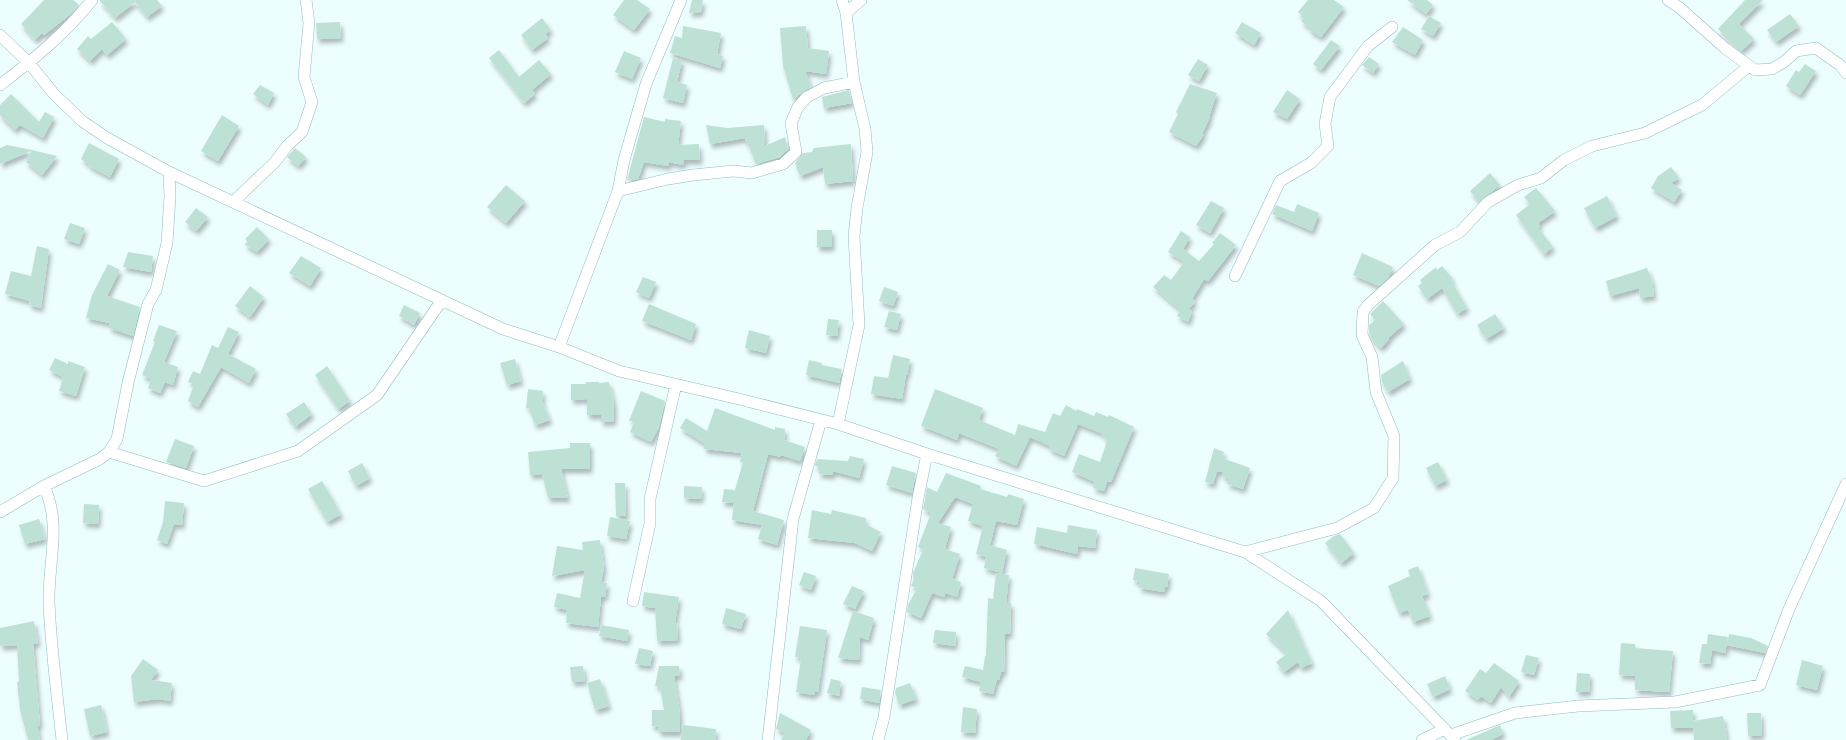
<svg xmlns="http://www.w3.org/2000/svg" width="1846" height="740" viewBox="0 0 1846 740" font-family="Jost,sans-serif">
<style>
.building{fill:#bde2d5;filter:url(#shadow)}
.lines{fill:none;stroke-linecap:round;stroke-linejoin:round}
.street-casing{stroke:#93bbbe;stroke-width:12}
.street{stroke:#fff;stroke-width:11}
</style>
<defs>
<filter id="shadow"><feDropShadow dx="2.5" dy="4.5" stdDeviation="2" flood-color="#0004"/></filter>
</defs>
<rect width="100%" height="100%" fill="#edfeff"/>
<path class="building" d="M44,0H73L79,5L72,13L44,35L42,33L35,40L21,24Z
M99,0H157L162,6L147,17L135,2L115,18Z
M624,0H637L650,9L634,30L613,15Z
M692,0H703L701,12L689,13Z
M1308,0H1334L1344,7L1321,37L1309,30L1310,28L1301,21L1304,18L1298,12Z
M1407,0H1427L1433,5L1426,14Z
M1745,0H1763L1739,24L1754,39L1741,51L1718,29Z
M1790,14L1799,26L1776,42L1767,30Z
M1429,16L1441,23L1433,36L1421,29Z
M542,18L551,30L545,34L548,38L532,50L521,35Z
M112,22L126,39L107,55L102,49L90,61L77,49L88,36L91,39Z
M340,22L341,38L317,39L316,23Z
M1242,22L1261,33L1254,45L1235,33Z
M683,26L721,33L717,54L723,56L720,68L670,53L675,36L682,38Z
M806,26L808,48L829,51L826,74L805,71L811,87L793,99L783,66L780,28Z
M1403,27L1423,40L1415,55L1392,42Z
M1331,40L1340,46L1321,70L1313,64Z
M499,50L519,77L539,60L551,74L532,90L535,94L524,103L489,58Z
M624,51L641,58L632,79L615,72Z
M1369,57L1379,64L1373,73L1362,65Z
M673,58L682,60L677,82L687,85L683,103L663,98Z
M1198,59L1208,65L1199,81L1188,75Z
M1805,64L1816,71L1800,95L1786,86L1796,70L1799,72Z
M1190,84L1217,93L1209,117H1210L1202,134H1204L1196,146L1169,132L1178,114L1176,112Z
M260,85L274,93L268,105L253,94Z
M849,90L852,103L824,108L822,97Z
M1287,90L1300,99L1287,119L1273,112Z
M11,94L39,122L45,112L54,117L43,138L20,125L15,130L0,115V105Z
M222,115L239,126L218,161L201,151Z
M644,117L665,122V119L681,121L678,145L699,144L700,160H684L683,165L669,162L668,166L644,162L638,179L627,180Z
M706,125L727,128L764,125L765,146L785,137L788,149L780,157L756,164L747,142H745V138L710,144Z
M89,143L119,159L110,177L89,166L90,165L81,159Z
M851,144L853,181L825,184L823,167L800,176L795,163L803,153L812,152L814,148Z
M7,145L32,150L57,156L42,175L26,162L31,151L0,164V148Z
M295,148L306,157L298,166L287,157Z
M1671,167L1679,178L1671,183L1682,190L1674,202L1651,188L1658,176Z
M1490,173L1500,185L1479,202L1470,191Z
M506,185L525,201L506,223L487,207Z
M1536,188L1555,211L1538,223L1540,227L1538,228L1553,247L1544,254L1516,215L1530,204L1524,197Z
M1607,196L1617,216L1595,228L1584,208Z
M1211,201L1224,208L1210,233L1196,225Z
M1297,204L1319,213L1312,231L1272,214L1276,205L1294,212Z
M196,208L208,217L196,231L185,222Z
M70,223L85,228L79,244L64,239Z
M257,227L269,239L257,252L245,245L247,241L245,239Z
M817,230H832V247H817Z
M1181,231L1190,237L1183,249L1199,261L1214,244L1212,243L1220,233L1236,245L1208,281L1204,279L1192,299L1195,301L1189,309L1192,311L1188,322L1177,316L1180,310L1153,287L1164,275L1171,280L1184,262L1168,252Z
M37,246L49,249L41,308L29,305L30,301L5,294L11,271L31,276Z
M128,252L153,256L151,272L123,267Z
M1362,253L1393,267L1388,278L1379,286L1353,275Z
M301,256L321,268L310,286L289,273Z
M108,264L120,270L107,296L140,307L133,336L109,328L110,323L86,318L92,295Z
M1442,266L1453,279L1451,280L1467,308L1457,314L1442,288L1427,299L1418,286L1422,283L1420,280L1436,267L1437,270Z
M1647,268L1652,280L1654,296L1640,298L1639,288L1610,296L1606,281Z
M643,277L656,282L649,298L636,292Z
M250,286L264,297L250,317L235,306Z
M884,287L898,292L893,306L879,301Z
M1383,301L1404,324L1388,338L1389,339L1381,348L1372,340L1369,334V325L1375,320L1370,314Z
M649,304L696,324L691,340L642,321Z
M404,305L420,313L414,325L399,316Z
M889,311L901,314L897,330L884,327Z
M1495,314L1504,328L1486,339L1477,325Z
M828,319L839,320L837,336L826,335Z
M159,325L177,331L164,362L178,367L173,385L165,382L160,393L148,388L151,379L142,375L155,342L153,341Z
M228,327L239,332L228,354L256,369L249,383L221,367L198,407L188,401L194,384L188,382L193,371L200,374L212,345L218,348Z
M749,330L770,336L766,353L745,348Z
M893,355L910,359L907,375L906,374L902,399L871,394L874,376L888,378Z
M55,358L68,364V361L85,367L76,396L59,391L63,377L49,370Z
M515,359L521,381L507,385L500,363Z
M809,360L822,363L821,365L842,369L839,383L806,375Z
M1403,361L1410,379L1388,392L1382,382L1381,375Z
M327,366L350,401L338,409L315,375Z
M586,382H599V383L609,382L614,402V421L601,422V415H587V399L571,400V384H586Z
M528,389L543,391L542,401L550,420L535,425L529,408H526Z
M935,389L983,408L979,420L1015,435L1018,424L1045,432L1053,413L1060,416L1066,405L1076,411L1077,409L1094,416L1096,412L1108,417L1109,415L1134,427L1111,482L1107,481L1104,491L1093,488L1095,482L1072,472L1079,454L1100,462L1107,441L1101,433L1078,424L1064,456L1049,449L1050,446L1030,437L1016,466L995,456L999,449L959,433L957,440L921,426Z
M641,391L665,401L659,427L651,442L630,432L635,421H629Z
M304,402L312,414L295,427L286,414Z
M715,408L775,430V427L785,429L784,440L805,447L800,461L781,455V457L768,454L753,511L784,520L777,545L758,539L762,525L732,520L734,503L722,502L724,489L735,490L743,462H740L742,453L704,449V443L680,428L686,418L707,431Z
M175,439L194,446L186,468L166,462Z
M570,443H590V469H561L568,498H548L542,474L530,475L528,452L570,448Z
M1214,448L1224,452L1222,458L1250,468L1243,489L1227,484L1229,479L1222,476L1223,472L1217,471L1213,484L1205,482Z
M850,456L864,459L859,478L833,471V475L819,474V467L815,466L817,459L848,461Z
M1438,462L1447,480L1435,486L1426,468Z
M362,463L370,478L356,486L348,471Z
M892,466L916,473L912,493L886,485Z
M946,473L981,486L980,489L1007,497L1008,494L1024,499L1017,525L996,521L990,545L1007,550L1002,573L984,568L986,557L976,554L983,526L968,521L973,504L955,497L938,523L951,527L945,549L960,554L952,579L961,582L957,597L945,593L944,597L932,593L921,618L907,612L908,605L917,588L911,586L914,579L913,578V573L923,550L918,547L931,513L923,509L925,499L927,487L937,492Z
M322,481L341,514L327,522L308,489Z
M615,483H625L626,516H616Z
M684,486L702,487L701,499L684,498Z
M165,501L184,503L182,525L174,524L167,544L157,540L163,522Z
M84,504L99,505L98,524L83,523Z
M812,510L831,514L832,510L866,518L865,524L881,532L872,551L855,543L808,538Z
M610,517L630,521L626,539L607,536Z
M39,519L45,539L25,544L19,525Z
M1068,525L1097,530L1095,548L1078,546L1077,554L1034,544L1037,527L1067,533Z
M1340,534L1354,553L1341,563L1325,543L1334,536Z
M600,540L604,568L601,582L607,583L605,597H601L598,627L566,623L567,610L554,607L557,593L580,598L585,570L552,576L557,546L583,550L582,542Z
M1418,566L1428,594L1422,596L1430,616L1413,622L1408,610L1399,613L1388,586L1410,576L1408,570Z
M1135,568L1169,574L1167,587H1165L1164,592L1139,588L1140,582L1133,580Z
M804,572L816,576L811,590L799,585Z
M996,573L1009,575L1006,603H1011L1010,634H1005L1004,672H1001L999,680L997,679L993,694L979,691L981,682L962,677L965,666L983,670L985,656H986L988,598L993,599Z
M852,586L864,591L855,609L843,604Z
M644,592L679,597L675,623H677L678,640L657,641L655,608L642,606Z
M726,608L746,614L741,629L722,624Z
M1288,610L1312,663L1301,668L1298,662L1284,672L1276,662L1287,654L1266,634Z
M853,611L874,618L868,640L860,637L859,660L838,658Z
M34,621L38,643L33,644L40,725L37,726L40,740H28L20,710L17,682H19L17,645L0,646V628Z
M601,625L629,630L627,641L599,636Z
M800,626L827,630L818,692L815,691L814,695L796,692L801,658L795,657Z
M935,630L956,632L955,646L933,643Z
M1708,634L1728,637L1725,653L1712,650L1710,664L1699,663L1702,644H1707Z
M1729,634L1751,638L1768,646L1765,653L1727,645Z
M1621,643L1635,644V648L1673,651L1669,692L1635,690V676L1619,675Z
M639,648L653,651L650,666L635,664Z
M1526,655L1539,658L1534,675L1521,672Z
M143,659L158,670L151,680L172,683L170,701L158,699L134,702L131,676Z
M1802,660L1823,666L1817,690L1796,685Z
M1494,663L1519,681L1509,697L1501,687L1491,703L1481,696L1478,700L1465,691L1480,669L1486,673Z
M583,666L585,681L572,682L570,667Z
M659,666H679L680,676H674L680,713V732H659L658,727L652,726V710H664L660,687L655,686Z
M1577,673L1590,674L1589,692H1576Z
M1445,676L1450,689L1433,697L1427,684Z
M600,679L609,706L595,710L587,683Z
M831,679L841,681L839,696L827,693Z
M910,683L916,699L899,705L895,692L896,688Z
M862,687L881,690L879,703L860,699Z
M101,705L107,732L90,736L84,709Z
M963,707L977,709L975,733L961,732Z
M1693,710V721L1723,716L1727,740H1694L1693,728H1671L1670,711Z
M780,713L811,730L806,740H781L785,733L776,729Z
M1747,713H1761L1762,735L1748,736Z
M683,725L716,729L715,740H681Z
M1500,725L1503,734L1491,740H1466Z"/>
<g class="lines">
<g class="street-casing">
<path id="street" d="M842,0L846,13
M1668,0L1680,8L1726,49L1755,70L1772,69L1784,62L1796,51L1816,48L1840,65L1846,73
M0,35L29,63L54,94L82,121L107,138L169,172L503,329L559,347L619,371L739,399L838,424L927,454L1245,552L1321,601L1455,740
M0,85C33,60 66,33 92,0
M618,191L624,160L646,84L681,0
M233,202L275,162L287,146L302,132L312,102L304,77L309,23L306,0
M1235,276L1280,181L1311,163L1328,146L1325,124L1330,97L1368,46L1392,27
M559,347L618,191L668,179L693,175L733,171L752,173L783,164L796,152L791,123L798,107L807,97L824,88L854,82
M838,424L859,325L854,236L857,208L867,152L865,129L854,82L846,13L861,0
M109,452L204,481L298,451L377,395L442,300
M44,486L100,459L109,452L117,439L128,383L148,304L156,290L167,243L170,196L169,172
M0,512L44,486C62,525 48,562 49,603C51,649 57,694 62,740
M1245,552L1337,528L1374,508L1393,478L1394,436L1376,392L1372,357L1362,335L1363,312L1368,305L1435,245L1460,232L1488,202L1518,185L1541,178L1564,160L1592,146L1645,133L1702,105L1749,66
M633,601L650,523V499L676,384
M1451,735L1515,713L1578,706L1675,702L1760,685L1789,609L1846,484
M768,740L793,519L821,420
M878,740L884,717L918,498L927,454
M1422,740L1445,729"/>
</g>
<use href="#street" class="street"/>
</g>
</svg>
